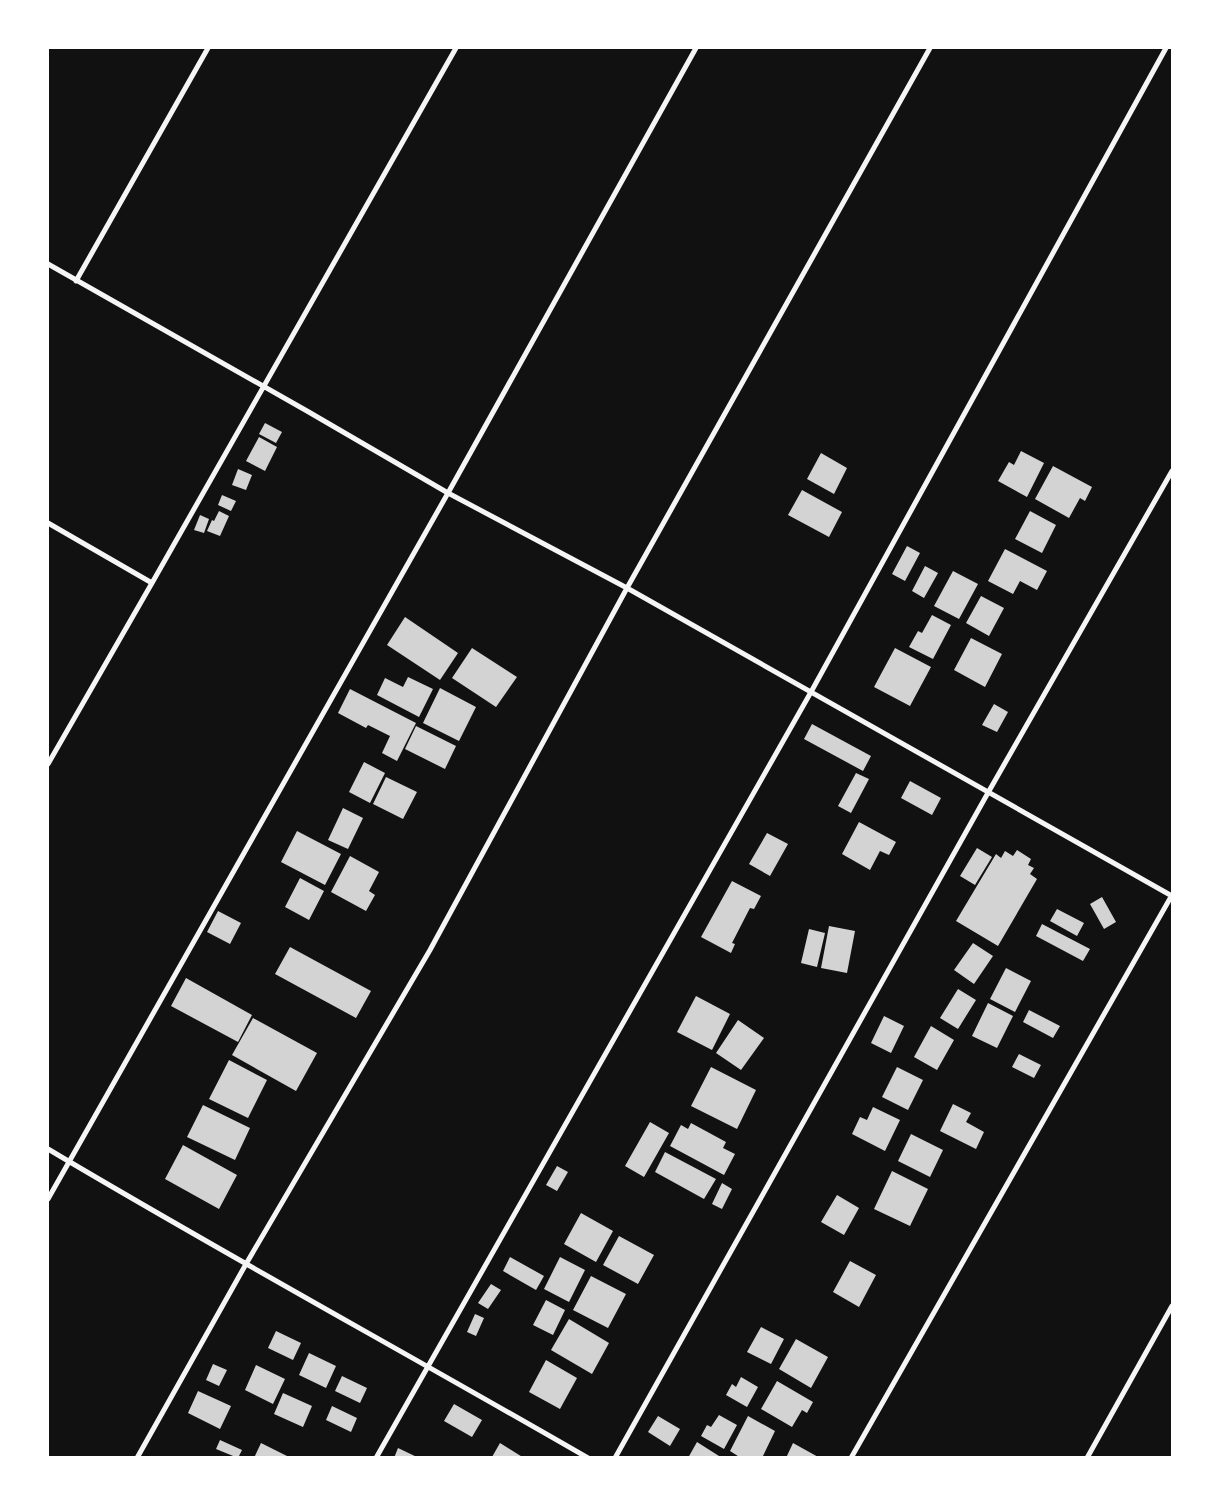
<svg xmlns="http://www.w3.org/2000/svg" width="1220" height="1505" viewBox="0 0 1220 1505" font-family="Lora,serif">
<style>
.building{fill:#d3d3d3}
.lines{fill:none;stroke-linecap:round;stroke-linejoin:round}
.minor{stroke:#f5f5f5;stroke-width:5}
</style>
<rect width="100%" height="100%" fill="#111"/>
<path class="building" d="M265,423L282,432L276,443L259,434Z
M259,437L277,447L265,471L246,461Z
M1021,451L1044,463L1027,497L998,481L1009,462L1014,465Z
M821,453L847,468L834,494L807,479Z
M1053,466L1092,487L1085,501L1080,498L1069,518L1035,499Z
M238,469L252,475L246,490L232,485Z
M802,490L842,512L829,537L788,515Z
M222,495L236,501L231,511L218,505Z
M219,511L229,516L220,536L207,531L212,520L214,521Z
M1030,511L1056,525L1042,553L1015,539Z
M200,515L209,519L204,533L194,530Z
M907,546L920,553L905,581L892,574Z
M1005,549L1047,571L1037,590L1020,581L1013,594L988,581Z
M925,566L938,573L924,598L912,591Z
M953,571L978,584L959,619L934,606Z
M981,596L1004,608L989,636L966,623Z
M932,615L951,625L933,659L909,647L918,631L922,633Z
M405,617L458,653L440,680L387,645Z
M971,638L1002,654L985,687L954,670Z
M472,648L517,677L496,707L452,678Z
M895,648L931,667L910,706L874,687Z
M408,677L433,689L419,717L377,695L385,678L403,687Z
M440,688L476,707L459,741L423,723Z
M350,689L416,723L397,761L382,753L390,736L368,725L366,728L338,713Z
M994,704L1008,712L997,732L982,725Z
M812,724L871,756L863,771L804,739Z
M416,726L456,746L445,769L405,749Z
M364,762L385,773L370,803L349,792Z
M856,773L869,779L851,813L838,806Z
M386,777L417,792L403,819L373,804Z
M910,781L941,798L932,815L901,798Z
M343,808L363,818L348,849L328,840Z
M859,822L896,842L889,855L880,851L870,870L842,854Z
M297,831L341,854L325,885L281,862Z
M767,833L788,844L770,876L749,864Z
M977,848L992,857L975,885L960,876Z
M1017,850L1031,859L1028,865L1034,868L1030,874L1037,879L998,946L956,921L996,854L1001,858L1005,851L1013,856Z
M350,856L379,872L369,891L375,895L366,911L331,892Z
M300,878L324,891L309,920L285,907Z
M732,881L761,896L754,909L750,908L732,943L735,944L731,953L701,937Z
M1102,897L1116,922L1104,929L1090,904Z
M1057,909L1084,923L1077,936L1050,921Z
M218,911L241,923L230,944L207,932Z
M1042,924L1090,949L1083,961L1036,936Z
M829,926L855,931L847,973L821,968Z
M809,929L825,933L817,967L801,963Z
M973,943L993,956L974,984L954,970Z
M290,947L371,991L356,1018L275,974Z
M1006,968L1031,981L1015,1012L990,999Z
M186,978L252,1015L238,1042L171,1006Z
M958,989L976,1000L958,1029L940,1018Z
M696,996L730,1014L712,1050L677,1032Z
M988,1003L1013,1016L997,1048L972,1036Z
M1029,1010L1060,1026L1053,1038L1023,1022Z
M884,1016L904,1026L891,1053L871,1043Z
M253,1018L317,1053L296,1091L232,1055Z
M738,1020L764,1038L741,1070L716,1053Z
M931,1026L954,1040L937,1070L914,1057Z
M1019,1054L1041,1065L1034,1078L1012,1067Z
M229,1060L267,1080L248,1118L209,1099Z
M711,1067L756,1090L737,1129L691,1106Z
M897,1067L923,1080L908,1110L882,1097Z
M953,1104L971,1113L966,1122L984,1132L976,1149L940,1131Z
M203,1105L250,1128L235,1160L187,1137Z
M873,1107L900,1120L885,1151L852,1134L860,1117L867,1120Z
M650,1122L669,1133L644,1177L625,1166Z
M691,1123L726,1142L723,1148L735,1154L724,1175L670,1146L681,1125L688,1129Z
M911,1134L943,1150L930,1177L898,1161Z
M183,1145L237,1175L219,1209L165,1179Z
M665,1152L716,1179L704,1199L655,1172Z
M557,1166L568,1172L557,1191L546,1185Z
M892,1171L928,1189L910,1226L874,1209Z
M722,1183L732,1189L722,1209L712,1204Z
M837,1195L859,1208L844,1235L821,1222Z
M581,1213L613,1231L596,1262L564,1244Z
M619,1236L654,1255L638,1284L603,1265Z
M510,1257L544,1276L536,1290L503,1271Z
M560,1257L585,1270L569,1302L544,1289Z
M850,1261L876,1275L859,1307L833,1292Z
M591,1276L626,1294L608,1328L573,1310Z
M491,1284L501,1290L488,1309L478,1303Z
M546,1300L565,1310L553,1335L533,1325Z
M475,1314L484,1318L476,1336L467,1332Z
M569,1319L609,1343L592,1374L551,1350Z
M761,1327L784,1339L771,1364L747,1352Z
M276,1331L301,1343L293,1360L268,1348Z
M796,1339L828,1357L811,1388L779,1369Z
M309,1353L336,1366L326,1388L299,1375Z
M546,1360L577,1378L560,1409L529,1392Z
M213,1364L227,1370L219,1386L206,1380Z
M256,1365L285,1379L273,1404L245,1390Z
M342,1376L367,1388L360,1403L335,1391Z
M741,1377L758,1387L747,1407L726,1395L732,1384L736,1387Z
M777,1381L813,1402L807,1413L802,1410L792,1427L761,1409Z
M198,1391L231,1406L220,1429L188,1413Z
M283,1393L312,1406L303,1427L274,1414Z
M454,1404L482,1420L472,1437L444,1421Z
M332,1406L357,1418L351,1432L326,1420Z
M719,1415L737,1425L724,1449L701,1436L707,1425L711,1427Z
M658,1416L680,1429L670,1446L648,1432Z
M748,1416L775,1431L762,1458H741L730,1451Z
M220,1440L242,1450L238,1458L216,1449Z
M697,1442L719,1456V1458H688Z
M261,1443L291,1458H254Z
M500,1443L524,1458L492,1457Z
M793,1443L820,1458H786Z
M398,1448L419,1458H394Z"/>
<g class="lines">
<path class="minor" d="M48,264L307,411L448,493L627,588L1172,896
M76,281L208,48
M48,523L152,583
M48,764L152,583L456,48
M48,1149C226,1255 408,1354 588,1458
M48,1199L448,493L696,48
M137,1458L246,1264L430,950L627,588L930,48
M376,1458L811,692L1166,48
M615,1458L989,791L1172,471
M851,1458L1172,895
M1087,1458L1172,1306"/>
</g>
<rect width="1220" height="1505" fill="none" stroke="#ffffff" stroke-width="98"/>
</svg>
